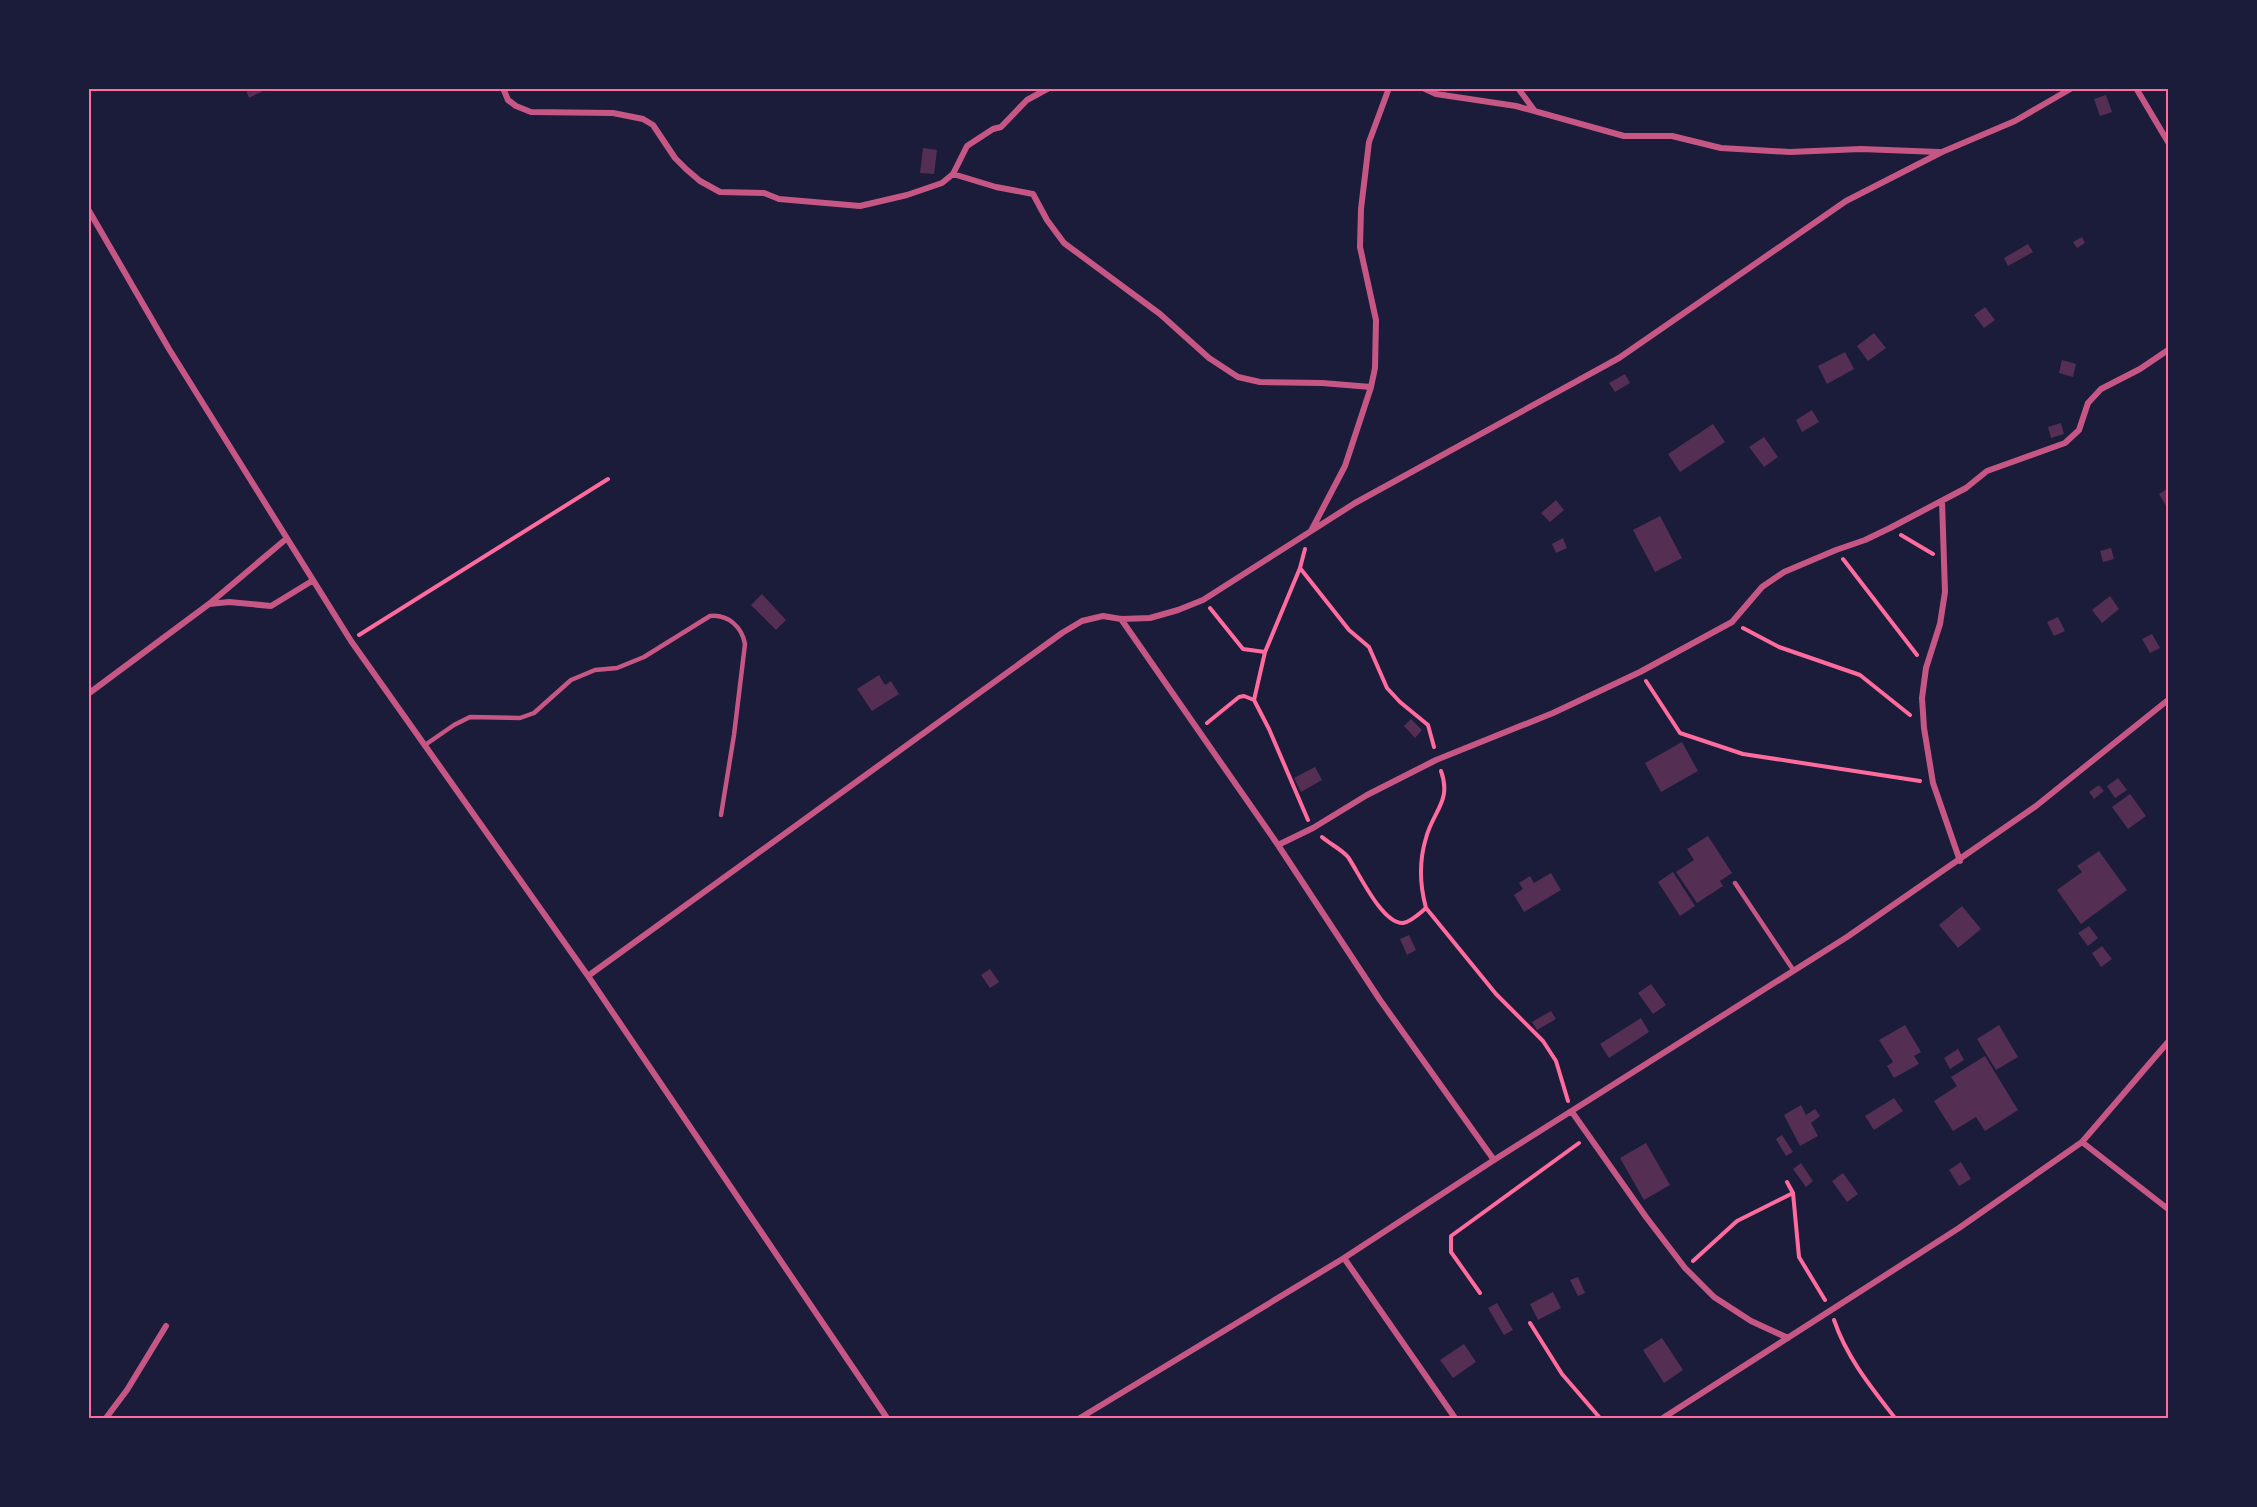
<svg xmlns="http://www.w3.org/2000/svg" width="2257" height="1507" viewBox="0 0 2257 1507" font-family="'Noto Serif',serif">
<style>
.building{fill:#542f53}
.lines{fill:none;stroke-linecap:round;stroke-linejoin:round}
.path{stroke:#ff6b9d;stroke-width:4}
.service{stroke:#c65784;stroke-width:4.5}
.minor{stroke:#c65784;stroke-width:6}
.neatline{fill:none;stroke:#ff6b9d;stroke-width:2}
</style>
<rect width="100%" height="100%" fill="#1b1b3a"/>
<path class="building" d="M250,88H269L249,98L246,90Z
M2106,95L2112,112L2100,116L2094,99Z
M923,148L937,150L934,174L920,173Z
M2082,237L2085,243L2077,248L2073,242Z
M2028,244L2033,252L2008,266L2004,258Z
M1985,307L1995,320L1984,328L1974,315Z
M1874,333L1886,348L1868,361L1857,346Z
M1845,352L1854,369L1827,384L1818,366Z
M2062,360L2076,364L2073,377L2059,373Z
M1625,374L1630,383L1615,392L1609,383Z
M1812,410L1819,422L1802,432L1796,420Z
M2061,423L2064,434L2051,438L2048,427Z
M1713,424L1725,442L1680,472L1668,454Z
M1764,437L1778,457L1764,467L1749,447Z
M2168,488V509L2159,494Z
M1556,500L1564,510L1550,522L1541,513Z
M1660,516L1682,558L1655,572L1633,530Z
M1563,538L1567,548L1556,553L1552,544Z
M2111,548L2114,559L2103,562L2100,551Z
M762,594L786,620L776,630L751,605Z
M2110,596L2119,609L2102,623L2092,610Z
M2058,617L2065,631L2054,636L2047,622Z
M2152,634L2160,648L2150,653L2142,639Z
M879,675L885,685L891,681L899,694L872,711L857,689Z
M1411,719L1422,730L1415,738L1404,726Z
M1682,742L1698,771L1661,792L1645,763Z
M1315,767L1322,780L1301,792L1294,778Z
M2118,778L2127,790L2115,798L2107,786Z
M2099,785L2104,791L2094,799L2089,792Z
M2130,794L2146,816L2128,829L2112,807Z
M1708,836L1732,873L1720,881L1723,886L1697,903L1676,872L1694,860L1687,849Z
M2099,851L2127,890L2081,924L2057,890L2082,872L2077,866Z
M1673,872L1695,906L1680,916L1658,882Z
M1551,873L1561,890L1524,912L1514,895L1523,889L1519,883L1530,876L1534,883Z
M1962,906L1981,929L1958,948L1939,925Z
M2089,926L2098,938L2088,946L2078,933Z
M1409,935L1416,950L1407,955L1400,939Z
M2102,946L2112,959L2101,967L2092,953Z
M990,969L999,982L990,988L981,975Z
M1651,984L1666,1005L1653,1014L1638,993Z
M1551,1011L1556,1019L1537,1030L1532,1022Z
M1641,1018L1649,1032L1609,1058L1600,1044Z
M1905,1025L1921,1052L1914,1056L1919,1064L1894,1078L1887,1066L1893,1062L1879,1040Z
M1999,1025L2018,1057L1996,1070L1977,1039Z
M1958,1049L1964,1060L1950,1069L1944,1058Z
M1985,1056L2018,1110L1985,1131L1976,1117L1953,1131L1934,1101L1957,1086L1951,1077Z
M1894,1098L1903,1111L1874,1130L1865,1116Z
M1801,1105L1806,1115L1815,1109L1820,1116L1811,1123L1818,1136L1800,1146L1784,1115Z
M1782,1135L1793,1152L1786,1156L1776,1139Z
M1646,1143L1670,1185L1644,1200L1620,1158Z
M1961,1162L1971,1179L1959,1186L1949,1170Z
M1801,1163L1813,1181L1806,1187L1793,1169Z
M1843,1173L1858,1194L1847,1202L1832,1181Z
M1578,1277L1585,1293L1578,1296L1570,1280Z
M1553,1292L1561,1308L1538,1320L1530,1304Z
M1497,1303L1513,1330L1504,1335L1488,1308Z
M1662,1338L1683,1370L1664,1383L1643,1350Z
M1464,1344L1476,1362L1453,1378L1440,1360Z"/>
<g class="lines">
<path class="path" d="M1901,535L1933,554
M1843,559L1917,655
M1300,568L1349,630L1369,647L1387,688L1400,702L1428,725L1434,747
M1210,608L1243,649L1265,652
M1743,628L1779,647L1860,675L1910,715
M359,635L608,479
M1646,681L1680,733L1743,754L1920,781
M1254,700L1269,729L1308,820
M1207,723L1239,697L1244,696L1254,700L1265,652L1300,568L1305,549
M1322,837C1330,844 1341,849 1348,857C1359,873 1382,924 1403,923C1411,922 1420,913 1426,908C1420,886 1419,861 1426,838C1433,811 1452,801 1441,771
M1426,908L1496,994L1543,1041L1556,1061L1568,1101
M1787,1182L1793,1193L1799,1257L1825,1300
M1693,1261L1737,1221L1793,1193
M1480,1293L1451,1252V1236L1579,1143
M1834,1320C1847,1358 1871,1387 1895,1418
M1530,1323L1562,1374L1600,1418"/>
<path class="service" d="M425,745L454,725L470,717L520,718L534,713L571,680L595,670L617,668L644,657L710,616C728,614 742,627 745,644L734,735L721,815
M1735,883L1794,971"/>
<path class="minor" d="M503,88L508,100L516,106L531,112L613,113L643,119L653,125L675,158L686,169L700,181L720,192L764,193L779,199L860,206L907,195L942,183L953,174L967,146L993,129L1001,127L1027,100L1049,88
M1423,88L1436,94L1516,106L1624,136H1672L1721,148L1790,152L1861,149L1939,152
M1518,88L1534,110
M2136,88L2168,142
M953,174L996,187L1033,194L1047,220L1064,243L1160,314L1209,358L1238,377L1260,382L1322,383L1371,387
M88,209L169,349L351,641L588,976L887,1418
M1942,501L1945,592L1940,624L1926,668L1922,698L1924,728L1933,783L1960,861
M1311,531L1345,466L1371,387L1375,368L1376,320L1360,247L1361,209L1369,142L1389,88
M209,604L286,539
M1121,619L1278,845L1380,1000L1494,1160
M88,694L209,604L229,602L271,606L312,581
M1278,845L1313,828L1367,795L1436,760L1553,713L1640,672L1732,622L1762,587L1784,572L1836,550L1865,540L1890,528L1966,488L1987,471L2065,443L2079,430L2088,403L2101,389L2140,369L2168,350
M588,976L1062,633L1082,621L1103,616L1121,619L1150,618L1178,610L1203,600L1355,503L1619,358L1846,201L1942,152L2015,121L2072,88
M1572,1112L1646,1217L1685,1268L1714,1297L1751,1321L1788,1338
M2082,1142L2168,1209
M1344,1258L1455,1418
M106,1418L127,1390L166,1326
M1080,1418L1344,1258L1494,1160L1847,937L2036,806L2168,700
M1663,1418L1959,1228L2082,1142L2168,1042"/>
</g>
<rect width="2257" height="1507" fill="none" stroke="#1b1b3a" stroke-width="180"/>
<rect x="90" y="90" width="2077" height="1327" class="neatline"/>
</svg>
